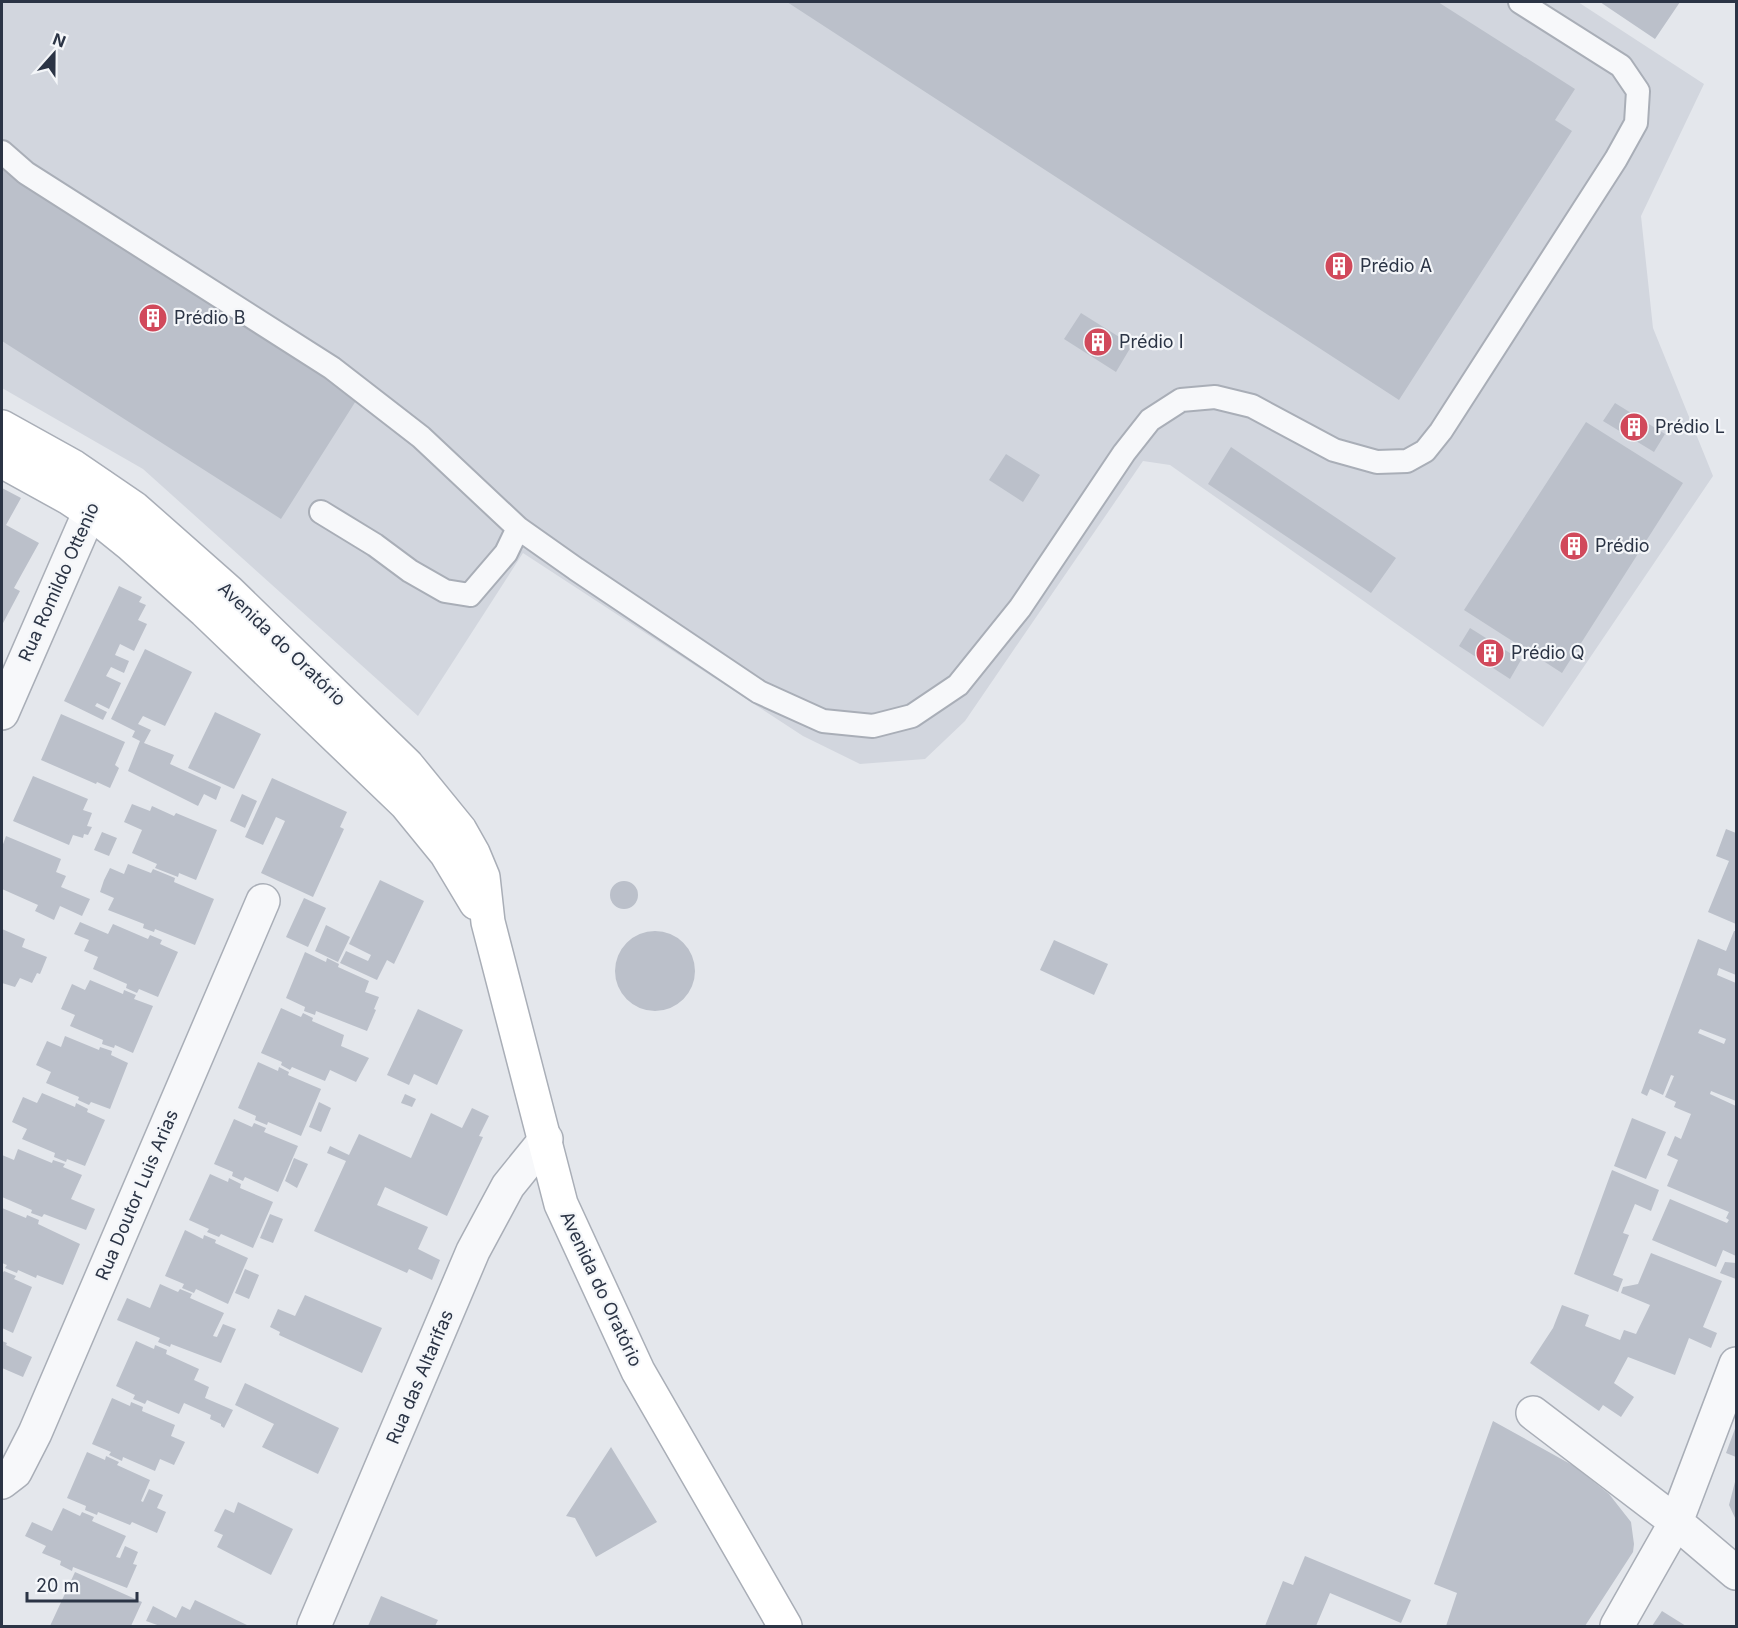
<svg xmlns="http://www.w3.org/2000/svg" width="1738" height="1628" viewBox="0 0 1738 1628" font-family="Inter,sans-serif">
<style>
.built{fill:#d2d6de}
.building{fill:#bbc0ca;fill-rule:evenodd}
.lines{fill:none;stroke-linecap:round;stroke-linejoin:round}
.service-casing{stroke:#a9aeb7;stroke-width:26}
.minor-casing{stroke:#a9aeb7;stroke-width:36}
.secondary-casing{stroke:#a9aeb7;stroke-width:36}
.service{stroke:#f7f8fa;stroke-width:22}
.minor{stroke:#f7f8fa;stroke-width:33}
.secondary{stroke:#fff;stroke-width:33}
.labels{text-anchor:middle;stroke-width:4.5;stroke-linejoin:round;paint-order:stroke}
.poi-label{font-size:18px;fill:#2b3445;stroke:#f4f6f9;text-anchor:start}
.street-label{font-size:18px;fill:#2b3445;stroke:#f4f6f9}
</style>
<rect width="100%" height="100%" fill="#e4e7ec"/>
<path class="built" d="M2,2H1578L1704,84L1641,216L1653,328L1713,476L1543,727L1170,465L1143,461L965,721L925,759L860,764L803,736L523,553L418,716L143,469L2,388Z"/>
<path class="building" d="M787,2H1438L1575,89L1555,120L1572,131L1399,400Z
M1600,2H1680L1655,39Z
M2,166L359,396L281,519L2,341Z
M1081,313L1132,345L1116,372L1064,339Z
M1615,403L1665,434L1654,452L1603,421Z
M1586,422L1683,483L1562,673L1464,610Z
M1231,447L1396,558L1371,593L1208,484Z
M1006,454L1040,475L1023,502L989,480Z
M2,488L21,498L6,525L39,543L14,588L20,591L2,625Z
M119,586L142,597L139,602L146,605L138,620L147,624L134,651L120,644L115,655L129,661L124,673L111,667L106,676L121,683L109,709L97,703L95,706L107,712L103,720L64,701Z
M1470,628L1521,660L1510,679L1459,646Z
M145,649L192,672L165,726L143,716L138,724L151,730L144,743L174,755L170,764L221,787L216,800L204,794L198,806L128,771L140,741L132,737L135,731L111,719Z
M215,712L261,734L234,789L188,768Z
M61,714L125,742L115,765L119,768L110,788L97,782L96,784L41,760Z
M33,776L88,799L83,810L92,813L87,826L92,827L88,835L84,834L83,838L73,835L69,845L13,821Z
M272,778L347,812L340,827L344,829L313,897L261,873L285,821L276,817L263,845L245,837Z
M242,794L257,801L245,828L230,821Z
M132,804L150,811L152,806L174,816L176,813L217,830L196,880L179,873L178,877L155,868L157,864L132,853L142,830L124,822Z
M1726,829L1736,833V924L1708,912L1729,861L1716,856Z
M102,832L117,838L109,856L94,850Z
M6,836L61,859L56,872L66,876L61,887L90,899L82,916L60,906L54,920L35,911L38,905L2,889V847Z
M128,864L151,873L153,869L175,878L174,882L214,899L195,945L155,929L154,932L143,928L144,924L108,910L114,898L100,892L104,880L110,868L124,874Z
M380,880L424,901L394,964L387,960L377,980L340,963L346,951L368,961L371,955L349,944Z
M610 895a14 14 0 1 1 28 0a14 14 0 1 1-28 0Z
M304,898L326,908L308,947L286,937Z
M80,922L108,934L113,924L148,939L150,935L162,940L160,944L178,952L158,997L139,989L137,993L126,988L127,984L93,969L98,957L84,951L89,940L74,934Z
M326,925L350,937L338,962L315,951Z
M2,929L25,939L22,947L47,957L40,974L37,973L32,983L20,978L15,987L2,983Z
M1734,931H1736V975L1719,968L1717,975L1736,983V1101L1711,1091L1710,1094L1736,1106V1256L1723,1250L1716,1267L1652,1240L1670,1199L1727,1223L1729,1220L1726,1218L1729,1212L1667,1186L1678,1160L1667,1155L1675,1136L1681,1139L1691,1114L1674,1107L1676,1102L1665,1097L1674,1076L1671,1075L1663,1095L1650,1089L1647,1096L1641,1093L1698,939L1726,951ZM1700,1029L1726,1039L1724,1044L1698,1033Z
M615 971a40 40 0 1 1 80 0a40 40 0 1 1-80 0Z
M1054,940L1108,964L1094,995L1040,970Z
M305,952L326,962L327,958L339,964L338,967L369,981L365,992L379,997L374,1009L376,1010L367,1031L316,1011L315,1015L304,1011L305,1007L286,998Z
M90,980L123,994L124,990L136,995L134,999L153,1006L133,1053L115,1045L114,1048L102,1044L103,1040L70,1026L75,1015L61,1009L72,984L85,990Z
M281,1008L301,1017L303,1013L313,1018L312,1021L344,1035L341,1046L369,1058L356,1082L330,1070L325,1081L292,1067L290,1070L281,1065L282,1062L261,1053Z
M418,1009L463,1030L437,1085L414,1074L409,1085L387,1075Z
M65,1036L99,1050L100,1047L112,1051L111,1055L128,1063L110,1109L91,1102L89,1105L78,1100L79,1097L46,1083L51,1072L36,1065L47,1041L61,1047Z
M258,1062L278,1071L279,1067L289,1072L288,1075L321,1089L301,1136L268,1122L267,1125L255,1120L256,1116L238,1108Z
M42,1093L75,1107L76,1103L88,1109L87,1112L105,1120L85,1166L67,1159L66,1162L54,1157L55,1153L22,1139L27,1129L12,1122L23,1097L37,1103Z
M405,1094L416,1099L412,1107L401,1103Z
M319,1102L331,1108L321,1132L309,1127Z
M472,1108L489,1116L479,1136L483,1137L447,1216L385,1187L377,1205L428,1227L418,1249L440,1260L432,1280L409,1269L407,1273L314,1231L346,1161L327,1153L330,1146L349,1155L359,1134L411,1158L431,1113L462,1128Z
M1632,1118L1666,1132L1646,1179L1614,1166Z
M234,1119L252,1127L254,1123L266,1128L264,1132L298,1146L278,1192L245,1177L243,1181L232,1176L233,1172L214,1164Z
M18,1149L52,1163L53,1160L65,1164L63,1167L82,1175L71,1199L95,1209L86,1230L44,1214L42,1217L31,1213L32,1210L2,1197V1155L14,1160Z
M294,1158L308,1164L297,1188L285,1181Z
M1612,1170L1659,1190L1651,1211L1635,1204L1623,1233L1629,1235L1613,1275L1623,1279L1618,1292L1574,1274Z
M210,1174L228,1182L229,1178L241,1184L240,1188L273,1202L253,1248L221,1234L219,1237L207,1232L209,1229L189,1220Z
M2,1208L26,1218L27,1215L39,1220L38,1224L80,1244L63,1285L37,1275L36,1278L18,1270L17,1273L5,1268L7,1265L2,1263Z
M270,1214L283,1219L273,1243L260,1238Z
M185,1230L203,1239L204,1235L216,1240L215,1243L248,1258L228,1304L196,1289L194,1293L182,1288L184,1284L165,1276Z
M1651,1253L1722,1281L1703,1327L1717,1333L1711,1348L1689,1338L1675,1375L1628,1357L1614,1383L1634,1397L1621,1417L1603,1405L1599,1411L1530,1363L1553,1328L1562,1305L1589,1315L1585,1326L1620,1340L1624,1330L1636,1334L1650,1305L1621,1293L1623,1287L1638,1284Z
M1725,1262L1736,1263V1279L1720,1273Z
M245,1269L259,1275L249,1299L235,1293Z
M4,1271L16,1276L14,1279L32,1287L13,1333L2,1328V1274Z
M160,1284L178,1292L180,1289L192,1294L190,1298L224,1313L213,1336L217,1337L223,1324L236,1329L221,1363L171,1344L170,1347L158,1342L160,1338L117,1320L127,1298L150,1308Z
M305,1295L382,1328L362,1373L279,1335L280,1332L270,1327L278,1309L295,1316Z
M2,1341L7,1343L6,1345L32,1357L23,1377L2,1368Z
M136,1341L154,1349L155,1345L167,1350L166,1354L199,1369L194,1380L209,1387L205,1398L233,1410L224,1428L221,1426V1424L210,1419L211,1415L184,1403L179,1414L147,1400L145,1404L133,1399L135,1395L116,1386Z
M245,1383L339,1428L318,1474L262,1447L274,1424L235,1405Z
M112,1398L130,1406L131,1402L143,1407L142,1411L175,1425L171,1436L185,1442L174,1465L160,1459L155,1471L123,1457L122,1461L109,1455L111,1452L92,1444Z
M1493,1421L1574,1466L1609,1494L1631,1522L1634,1544L1633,1552L1585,1626H1446L1457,1593L1434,1584Z
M1736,1426V1457L1726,1453Z
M611,1447L657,1522L596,1557L575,1518L566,1516Z
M87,1452L105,1460L106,1456L119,1462L117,1465L150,1480L141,1501L143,1502L149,1489L163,1495L157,1508L166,1512L157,1533L132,1522L130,1525L98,1512L97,1515L85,1510L86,1506L67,1498Z
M1736,1478V1520L1729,1505Z
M238,1502L293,1529L271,1575L217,1547L223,1535L214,1531L225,1509L234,1513Z
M63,1508L80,1516L82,1512L94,1517L92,1521L126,1536L116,1557L120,1558L125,1546L138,1552L133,1564L137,1565L127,1588L73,1567L72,1571L60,1565L61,1561L42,1553L46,1546L25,1536L32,1522L52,1531Z
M1305,1556L1411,1600L1401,1623L1330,1593L1316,1626H1265L1283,1581L1293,1585Z
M75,1572L142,1602L131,1626H50Z
M381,1596L438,1620L435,1626H368Z
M195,1600L249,1626H160L146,1621L153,1606L176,1618L182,1606L190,1610Z
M1662,1611L1686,1626H1652Z"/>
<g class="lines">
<g class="service-casing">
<path id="service" d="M2,152L26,173L332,368L421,437L518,528L576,569L759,692L823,721L873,726L912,716L958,685L1020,608L1124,453L1150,420L1181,400L1215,397L1252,406L1334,450L1377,462L1407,461L1425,451L1441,431L1616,159L1636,123L1638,91L1621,66L1520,2
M321,512L375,545L410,571L445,591L470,595L506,553L518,528"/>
</g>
<g class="minor-casing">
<path id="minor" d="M2,713L101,486
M1533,1413L1676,1522L1736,1573
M2,1482L15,1472L35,1433L263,901
M314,1626L473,1251L508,1186L546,1139
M1617,1626L1676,1522L1736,1364"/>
</g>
<g class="secondary-casing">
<path id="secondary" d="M2,427L74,467L134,508L228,591L407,765L460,830L473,853L483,877L488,922L561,1204L638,1371L785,1626
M2,461L69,498L90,512L131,545L205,611L406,804L446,853L476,903"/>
</g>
<use href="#service" class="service"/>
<use href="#minor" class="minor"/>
<use href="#secondary" class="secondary"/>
</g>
<defs>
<g id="building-disc" transform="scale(1.5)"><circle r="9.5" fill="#d1495b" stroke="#f4f6f9"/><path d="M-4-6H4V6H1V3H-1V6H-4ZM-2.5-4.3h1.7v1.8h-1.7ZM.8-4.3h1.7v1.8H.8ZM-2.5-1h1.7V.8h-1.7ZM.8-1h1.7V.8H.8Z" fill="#fff"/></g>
</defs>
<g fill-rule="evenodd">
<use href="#building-disc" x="1339" y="266"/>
<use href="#building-disc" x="153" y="318"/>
<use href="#building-disc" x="1098" y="342"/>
<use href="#building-disc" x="1634" y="427"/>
<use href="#building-disc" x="1574" y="546"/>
<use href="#building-disc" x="1490" y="653"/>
</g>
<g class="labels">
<g class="poi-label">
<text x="1360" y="272">Prédio A</text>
<text x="174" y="324">Prédio B</text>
<text x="1119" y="348">Prédio I</text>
<text x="1655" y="433">Prédio L</text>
<text x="1595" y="552">Prédio</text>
<text x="1511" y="659">Prédio Q</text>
</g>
<g class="street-label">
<text transform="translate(59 582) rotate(-66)" y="6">Rua Romildo Ottenio</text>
<text transform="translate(282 644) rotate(44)" y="6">Avenida do Oratório</text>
<text transform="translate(137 1195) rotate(-67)" y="6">Rua Doutor Luis Arias</text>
<text transform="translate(601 1289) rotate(65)" y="6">Avenida do Oratório</text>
<text transform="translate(420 1377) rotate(-67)" y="6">Rua das Altarifas</text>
</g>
</g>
<rect width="1738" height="1628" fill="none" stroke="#2b3445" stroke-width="6"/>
<g transform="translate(54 54) rotate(21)" stroke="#f4f6f9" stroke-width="4.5" paint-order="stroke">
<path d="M0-4.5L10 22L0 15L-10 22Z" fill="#2b3445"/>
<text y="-9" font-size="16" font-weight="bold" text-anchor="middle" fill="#2b3445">N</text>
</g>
<path d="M27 1592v9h110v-9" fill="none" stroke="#2b3445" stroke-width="3"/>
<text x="36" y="1592" font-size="18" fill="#2b3445" stroke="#f4f6f9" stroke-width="4.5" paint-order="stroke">20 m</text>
</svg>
